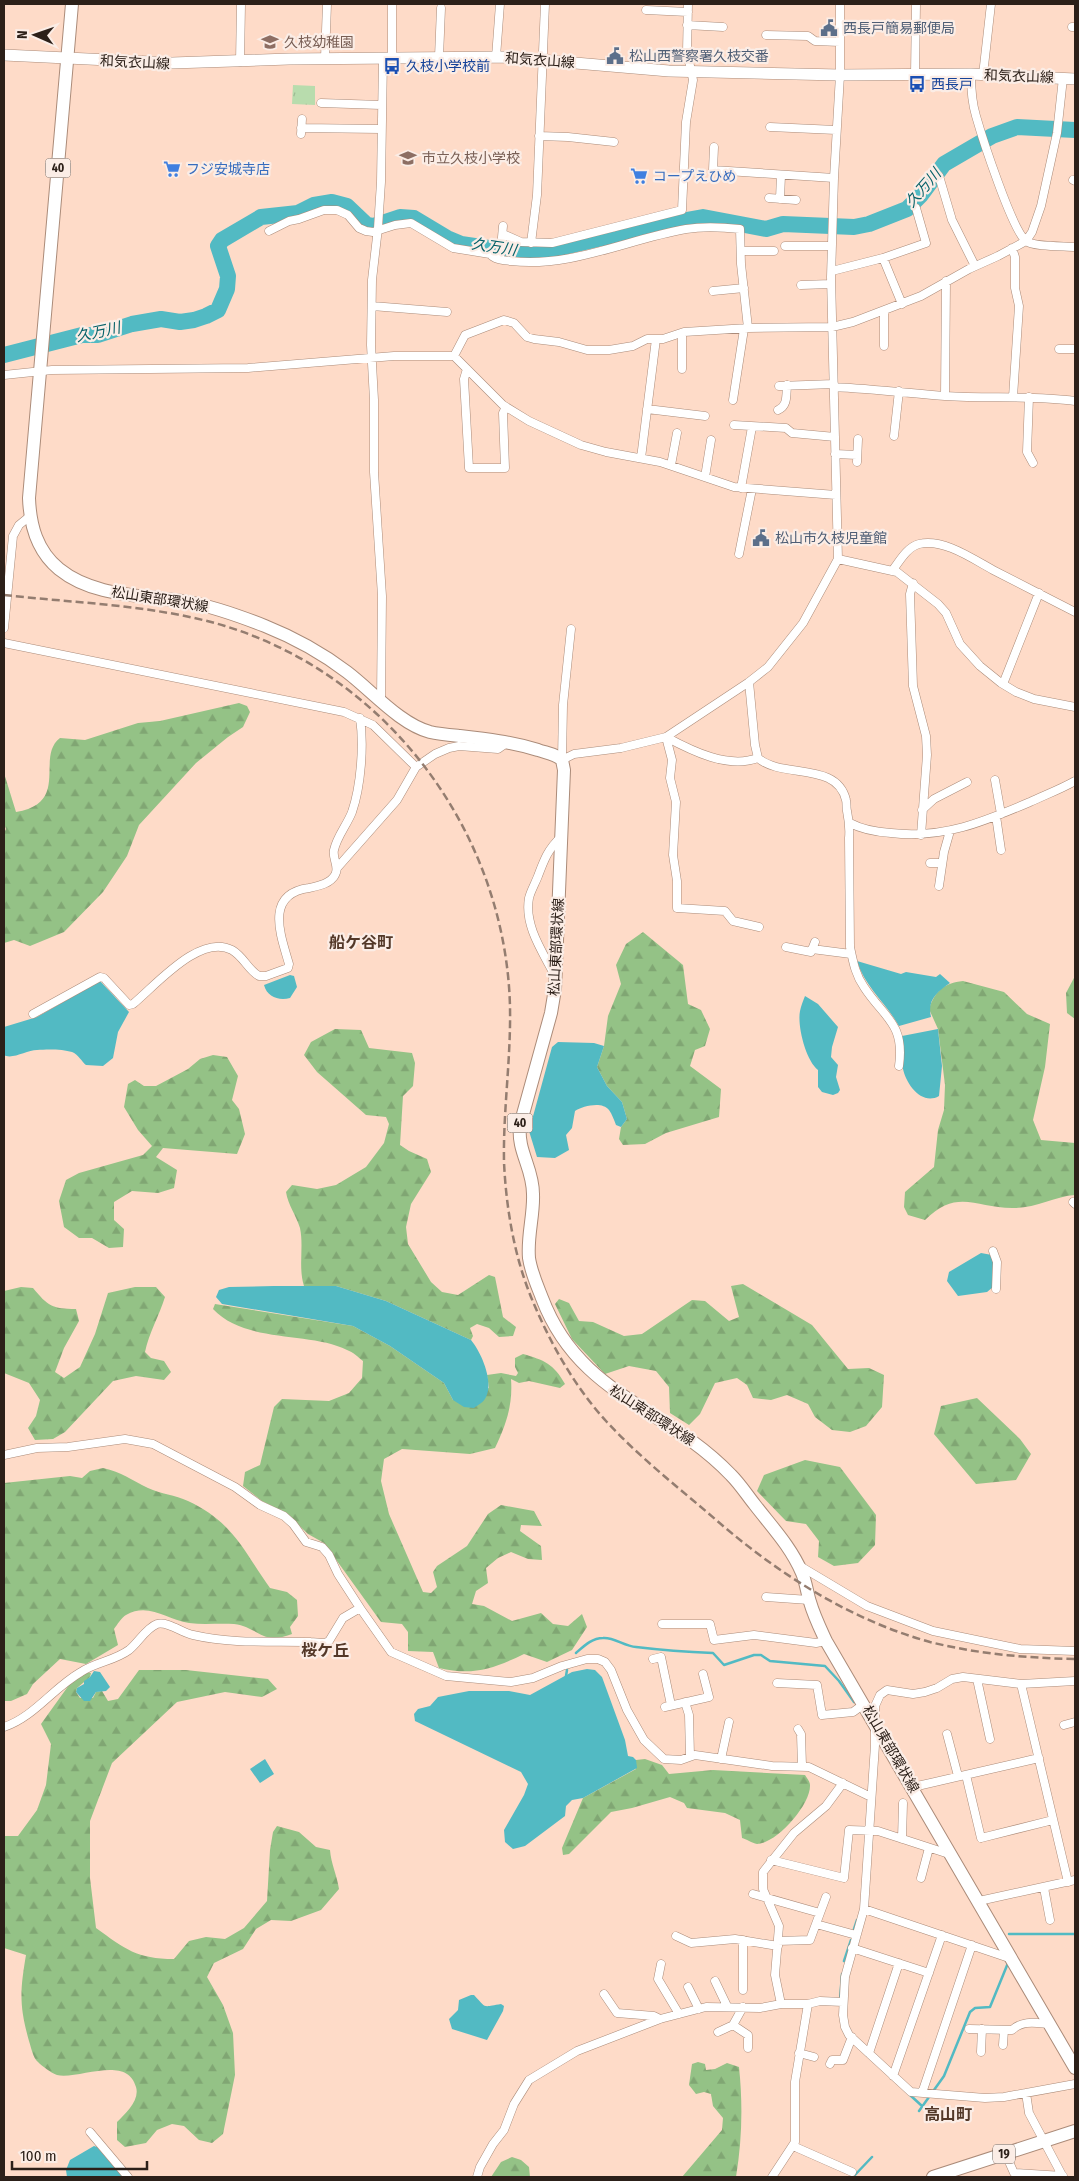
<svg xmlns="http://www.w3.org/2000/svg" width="1079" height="2181" viewBox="0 0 1079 2181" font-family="'Fira Sans Condensed','Noto Sans JP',sans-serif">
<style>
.grass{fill:url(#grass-tufts)}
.forest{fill:url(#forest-firs)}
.water{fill:#52bac3}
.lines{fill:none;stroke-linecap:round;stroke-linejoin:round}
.stream{stroke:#52bac3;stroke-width:2.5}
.river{stroke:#52bac3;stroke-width:16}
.street-casing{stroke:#ab8b79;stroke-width:9}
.secondary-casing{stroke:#ab8b79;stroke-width:12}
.primary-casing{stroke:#ab8b79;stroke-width:14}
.street{stroke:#fff;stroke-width:8}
.secondary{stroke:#fff;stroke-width:11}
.primary{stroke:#fff;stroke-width:12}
.rail{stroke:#947d70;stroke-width:2.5;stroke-dasharray:8 4;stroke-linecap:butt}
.labels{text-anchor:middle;stroke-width:4.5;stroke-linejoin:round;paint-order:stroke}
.shield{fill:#fbede6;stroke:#6a5e56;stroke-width:1}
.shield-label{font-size:12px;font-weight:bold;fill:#2c2019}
.service-label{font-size:14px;fill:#4e5e75;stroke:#fbede6;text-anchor:start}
.education-label{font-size:14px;fill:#785e54;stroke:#fbede6;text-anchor:start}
.street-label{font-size:14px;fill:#2c2019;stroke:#fbede6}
.transit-label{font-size:14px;fill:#164399;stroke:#fbede6;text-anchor:start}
.shop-label{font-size:14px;fill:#366cbe;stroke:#fbede6;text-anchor:start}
.water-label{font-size:15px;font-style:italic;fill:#066269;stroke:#fbede6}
.quarter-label{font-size:16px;font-weight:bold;fill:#533828;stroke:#fbede6}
</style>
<defs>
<pattern id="grass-tufts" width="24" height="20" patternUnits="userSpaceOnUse" patternTransform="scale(1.25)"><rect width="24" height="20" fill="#b8dcad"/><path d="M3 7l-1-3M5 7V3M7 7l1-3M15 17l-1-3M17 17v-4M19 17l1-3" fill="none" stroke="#9ebc94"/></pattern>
<pattern id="forest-firs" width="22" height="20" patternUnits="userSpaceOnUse" patternTransform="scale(1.25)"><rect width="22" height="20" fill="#94c286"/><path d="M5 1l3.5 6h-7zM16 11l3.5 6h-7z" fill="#80a673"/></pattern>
</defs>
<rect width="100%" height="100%" fill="#fedbc8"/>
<path class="grass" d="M293,85L315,86V105L292,104Z"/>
<path class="forest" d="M239,703L247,706L250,712L243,727L228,737L196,763L139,825L127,856L103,892L64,932L30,946L14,940L4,943V833L6,829L4,824V773L16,812C71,803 35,757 60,738L85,740L138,723L160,721Z
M643,932L683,965L688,1004L701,1010L710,1029L705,1046L695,1050L690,1066L721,1089L719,1117L666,1133L645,1144L623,1145L619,1139L621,1127L627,1119L622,1102L607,1086L597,1067L604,1046L608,1016L621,984L616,965L626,944Z
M1075,976V1019L1067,1013L1066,993Z
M963,981L1004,992L1027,1014L1050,1024L1045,1067L1033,1120L1041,1140L1075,1143V1195C1056,1196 1036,1208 1015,1208C977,1209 958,1187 925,1220L908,1215L904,1207L905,1192L934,1167L938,1130L944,1110L945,1085L938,1029L929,1009C935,991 944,983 963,981Z
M335,1029L361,1030L369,1048L412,1053L415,1063L413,1086L403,1096L400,1145L409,1151L427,1159L431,1172L411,1204L406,1227L408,1244L431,1282L442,1292L458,1295L489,1275L495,1277L503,1317L516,1327L513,1336L499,1337L489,1328L477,1324L470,1328L473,1336L471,1340L386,1301L336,1286H304C298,1267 304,1247 300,1228C296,1215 288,1205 286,1192L292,1185L317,1189L336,1185L366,1167L384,1143L389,1124L386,1117L366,1115L317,1072L304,1055L311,1042Z
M213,1055L227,1057L238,1076L232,1100L239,1109L245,1134L237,1154L163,1148L156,1157L177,1170L174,1188L158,1193L132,1191L114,1202V1220L124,1229L123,1247L109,1248L92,1238H79L64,1227L59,1201L66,1180L79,1173L143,1155L152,1146L138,1130L124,1107L128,1084L135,1080L144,1086H156L188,1069L200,1059Z
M743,1284L812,1325L848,1369L869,1368L884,1375L882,1407L866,1426L850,1432L832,1430L815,1417L808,1404L787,1395L771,1400L753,1398L747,1385L737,1378L715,1383L700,1414L689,1425L670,1413L669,1387L656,1371L629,1366L605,1374L572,1339L555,1304L559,1299L569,1303L579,1321L593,1322L624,1336L642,1334L692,1300L705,1301L729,1321L739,1317L731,1286Z
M21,1287L33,1288C48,1306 52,1309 76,1309L79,1321L64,1348L55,1372L64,1378L80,1367L95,1334L108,1293L135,1287H156L165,1297C159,1316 149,1333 145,1352L151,1358L164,1361L171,1372L164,1380L136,1376L113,1381L65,1432L53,1439L35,1440L28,1428L36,1416L40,1400L29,1383L4,1373V1291Z
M215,1304L353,1326L390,1346L444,1383L453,1400L489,1388L487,1375L501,1373L516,1376L518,1373L515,1367V1358L523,1354C544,1360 554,1364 565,1384L560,1388L529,1381L519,1383L511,1379C513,1405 506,1425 495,1448L470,1454L402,1449L384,1459L381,1481L389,1514L423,1592L431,1593L437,1587L433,1572L437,1566L467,1546L488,1514L501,1505L534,1511L542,1526L521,1525L520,1531L541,1546L542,1560L528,1559L511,1552L498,1558L486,1568L488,1583L476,1591L472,1604L484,1606L512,1621L541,1613L553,1624L568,1626L582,1614L587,1627L572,1650L547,1662L524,1654C493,1669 473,1676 439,1668L433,1652L408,1651V1632L402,1624L381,1622L324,1543L308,1534L287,1514L262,1501L243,1486L245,1472L260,1465L274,1407L282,1399L329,1401L349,1393L362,1378L363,1361C358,1357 353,1352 347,1350C310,1331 246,1344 213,1309Z
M977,1398L1020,1439L1031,1454L1016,1480L976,1484L934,1434L941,1406Z
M805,1460L840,1467L876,1515L875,1545L858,1563L834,1566L818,1557L819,1541L806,1524L786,1521L757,1491L764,1475Z
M103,1468C122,1472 131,1480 148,1488C161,1494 175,1495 188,1501C233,1522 243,1550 270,1588L287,1592L297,1600L298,1616L290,1627L292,1634C261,1646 259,1627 234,1624C219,1623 204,1625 189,1623C167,1620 149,1602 126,1615C122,1617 117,1625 114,1629L118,1645L86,1664L60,1659L33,1684L27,1694L11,1701H4V1483L70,1476L82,1478L90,1471Z
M139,1670H186L268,1679L277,1689L262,1697L225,1692L177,1702L112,1763L90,1821V1878L96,1928C125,1949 137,1959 174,1959L189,1941L206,1937L225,1939L244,1928L267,1901L270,1850L273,1832L277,1826L299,1832L316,1847L330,1850C331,1864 337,1875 339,1889L321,1910L291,1921L271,1920L256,1929L243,1949L214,1963L207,1977L223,2005L233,2033L235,2075L223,2134L212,2143L199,2140L184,2126L172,2124L157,2130L146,2143L125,2147L117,2140V2122C126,2113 140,2100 136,2087C127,2054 78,2080 57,2075C51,2073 42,2066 38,2062C33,2058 31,2047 29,2041C19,2005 20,1991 26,1955L4,1948V1836H18L37,1810L46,1785L51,1744L41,1724L69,1685L87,1672L91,1673L90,1677L77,1688L76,1692L80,1698H93L96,1692L102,1691L108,1701L118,1699Z
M645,1759L662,1765L669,1774L713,1770L805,1775C807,1778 810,1782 810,1785C811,1805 776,1844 757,1844C752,1843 746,1839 742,1838L740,1820L725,1813L687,1808L684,1803L670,1797L632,1808L611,1812L569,1854L563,1855L562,1848L583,1798L636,1769V1760Z
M698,2062L705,2064L706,2070L715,2069L727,2063L739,2067C743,2105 742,2140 736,2177H682L722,2130L723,2118L713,2106L711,2094L704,2092L696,2094L689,2085L692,2064Z
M512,2157L521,2160L529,2167L530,2177H491L501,2162Z"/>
<path class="water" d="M857,961L901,974L906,972L936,977L940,974L950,983C937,992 927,1000 931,1017L899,1026C886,1003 865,987 857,961Z
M290,975L294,976L297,987L290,998C279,1001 267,997 264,985Z
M100,981L129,1012L118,1032L113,1058L103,1066L86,1065C82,1062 78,1054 72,1052C63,1049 47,1049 37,1050C27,1050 12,1060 4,1055V1027L37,1017Z
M805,996L818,1004L838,1027L832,1047L831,1057L838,1065L836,1077L840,1090L838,1093L833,1095L822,1092L818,1087V1070C806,1061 797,1026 800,1011C801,1006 803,1001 805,996Z
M938,1029L942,1066L939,1096C922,1106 906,1084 903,1069C901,1058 904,1047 902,1036Z
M558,1042L594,1043L604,1046L597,1067L607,1086L622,1102L627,1119L621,1127L616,1125C614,1120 612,1114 609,1110C602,1101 583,1106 575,1111L572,1128L566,1135L569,1150L555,1158L537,1157L529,1131L552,1047Z
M981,1253L992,1255L994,1262L993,1287L987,1292L958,1296L947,1281L949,1272Z
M274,1286H336L386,1301L471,1340C481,1352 494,1381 486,1397C484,1402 478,1405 474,1408L464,1407L453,1400L444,1383L390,1346L353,1326L222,1304L216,1297L219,1290L229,1287Z
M587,1669L595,1670L602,1677L625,1740L628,1756L633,1757L636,1760L637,1768L583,1798L572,1800L566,1806L565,1816L525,1846L513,1849L505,1842L504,1830L524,1795L528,1784L521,1772L415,1721L414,1714L418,1709L430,1706L438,1697L469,1691H509L530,1695L572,1672Z
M94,1671L100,1672L110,1687L106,1691L96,1692L90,1701H84L76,1692L77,1688L84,1684V1681L90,1677Z
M265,1759L274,1774L260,1783L250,1769Z
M471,1995H474C487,2009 482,2007 501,2004L504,2006L503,2011L487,2040L452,2029L449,2019L458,2010L459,2000Z
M94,2146L97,2147L123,2177H67L66,2170L70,2160Z"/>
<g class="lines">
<path class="stream" d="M576,1653C584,1646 592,1638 603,1638C614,1637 624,1646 636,1647C661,1650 688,1652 713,1653L724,1665L754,1655H761L770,1661L825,1666L839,1681L854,1702
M566,1676L567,1670
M854,1929L857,1920
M1009,1934H1075
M844,1961L851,1940
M840,2000L842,1974
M910,2095L922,2106
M919,2111L944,2076L970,2012L975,2008L990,2007L1008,1963
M853,2177L872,2157"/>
<path class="river" d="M4,355L82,335H98L132,324L161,319L180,322L194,320L206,316L218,310L227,289L228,276L218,246L222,240L261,217L298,213L314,205L332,202L347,206L367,225L373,226L400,217L414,218L449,239L461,244L516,252L551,250L602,238L614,240L653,226L703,217L766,229L783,224L854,227L869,224L907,209L921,195L944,164L992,136L1017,127L1075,130"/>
<g class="street-casing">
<path id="street" d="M392,4V58
M646,10L688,12
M687,25L723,27
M1072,27H1075
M766,35L808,36L815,41L840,42
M439,57L441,8
M496,57L500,4
M325,58L327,4
M240,62L241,4
M971,74C971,89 972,103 976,116C982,137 1012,230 1026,241C1033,247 1065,246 1075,247
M915,75L916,4
M983,75L991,4
M321,103L381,105
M770,127L836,130
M301,128L381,129
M301,134L302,119
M539,136L568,137L614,142
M714,147L713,170L834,178
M939,176L952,220L975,266
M1073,180L1075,181
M769,198L796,200
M780,199L781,175
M269,231L289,221L299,219L324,210H337L348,215L359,228L366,231L373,232L395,225L411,223L453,248L490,254C495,260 503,260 511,261C571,268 628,239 686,229C704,226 722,227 740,229L741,264L748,328
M503,234L521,242L552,243L682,210L686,122L693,80L687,52L688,4
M531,243L537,195L545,4
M785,246H832
M1012,248L1015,257V288L1019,306L1013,397
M741,251H774
M883,258L902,304
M500,259L503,226
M832,271L883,258L926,243L916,208
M801,285L831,284
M713,291L744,288
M372,306L447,312
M682,333V369
M884,346V311
M1059,349H1075
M454,356L503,405L529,421L581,445L606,452L660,462L734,487L836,495
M467,369L464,379L469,468H505L503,413L506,407
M4,375L52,370L248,368L394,356H454L465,335L504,320L514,323L527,337L534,339L559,342L587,350H609L633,346L647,339H663L684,332L748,328L832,327L853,322L921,296L969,269L998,256L1026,241L1032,232L1041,206L1057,133L1063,78
M779,386L834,384
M834,387C871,389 908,393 945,396C988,399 1032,395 1075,401
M945,396L946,281
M1029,397L1027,452L1033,463
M733,400L744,329
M647,409L705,416
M778,410C788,406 786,395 787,385
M734,425L786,428L792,433L835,437
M894,436L899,391
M835,454L857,455
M641,458L656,339
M857,462L858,439
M671,465L677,433
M705,477L711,440
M741,488L752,427
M739,554L752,489
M838,559L897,572L938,604L946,613L960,644L980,666L1001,683L1016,692L1034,699L1075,707
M892,571C899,562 907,547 919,544C943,538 973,559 993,570C1020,584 1048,598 1075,612
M913,583L910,594L913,686L926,736L927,755L921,835
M4,628L13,536L19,525L30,516
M571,629L563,705L562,760L574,754L621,748L666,737L749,682L768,667L803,623L838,559L831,277L834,178L840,75V4
M4,643L344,712L373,725L416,767L435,754L449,748L459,746L498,749L508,742
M749,682L755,745L758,758C782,779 837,761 846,800C847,803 846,808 847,811C849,821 850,828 849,838L850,947C853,961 855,974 864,987C884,1018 905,1023 899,1066
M1003,684L1039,593
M381,700L382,596L374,472V400L371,345L372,280L378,228L381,182L383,58
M666,737L672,760L670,778L676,802L673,855L677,881V908L725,911L733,921L759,927
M666,737C692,751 728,769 758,758
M995,780L1001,814
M922,810L934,799L967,782
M996,816L1001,850
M850,823C863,830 876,832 891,833C943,839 983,822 1030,802C1045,795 1061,789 1075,781
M930,863H942
M337,868L397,800L416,767
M939,886L944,852L950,831
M786,947L811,952L815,942
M812,949L851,954
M554,974C542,951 524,925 529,898C531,890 535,884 538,876C544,860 548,849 561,837
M33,1014L100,977L104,978L129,1005L133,1004C156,985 200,933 232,950C244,957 248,970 259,976H266L288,968L289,964C281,936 264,894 309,888C318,886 330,884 335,875C340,867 332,859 334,850C337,836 347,825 352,812C361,786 364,745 360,718
M1073,1202L1075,1204
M993,1251L997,1262L996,1289
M4,1455L37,1448L68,1447L125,1439L153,1444L235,1487L260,1505L284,1516L293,1524L306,1542L322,1547L329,1555L338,1574L360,1608L391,1652L446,1676L511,1682L533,1678L562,1666L587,1659H598L605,1662L611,1670L627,1710L644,1740L664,1759L681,1760L695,1755L772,1766L809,1767L871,1797
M800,1566L867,1606L933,1631L1020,1649L1075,1651
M766,1597L809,1600
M662,1624H710L714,1640L754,1635L816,1643L826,1641
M653,1659L661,1657L671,1705
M977,1679L990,1739
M1075,1681L1021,1684L963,1677L952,1679L937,1688L925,1692L913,1694L887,1690L880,1695L875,1706V1745L864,1909L845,1977L843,2015L845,2027L849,2035L911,2092L985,2098L1004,2097L1075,2084
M777,1683L817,1685L822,1715L853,1712L864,1704
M1021,1684L1068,1882
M685,1702L689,1715L690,1756
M665,1707L709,1697L703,1674
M1064,1725L1075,1722
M4,1727C34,1717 53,1688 81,1672C96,1662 114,1661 129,1650C138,1643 146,1628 157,1624C168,1621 182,1633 193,1635C232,1644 271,1641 311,1642C317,1642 323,1645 329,1641L343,1618L360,1608
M798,1729L801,1734L802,1766
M947,1734L958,1776
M721,1759L729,1722
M966,1775L981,1838L1053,1820
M913,1787L1039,1758
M902,1839L903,1803
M771,1860L844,1878L849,1830L878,1831L949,1854
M921,1878L929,1848
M1044,1888L1050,1920
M753,1894L820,1913
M979,1901L1075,1880
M864,1909L1012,1959
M816,1924L856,1935
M676,1936L691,1943L735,1939L778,1946
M778,1941L810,1940L826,1897
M852,1948L929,1973
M661,1964L658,1979L679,2014
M715,1981L727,2006
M688,1987L699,2009
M743,1990V1940
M604,1994L617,2013L654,2016L660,2019
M781,2004L775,1975L779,1926L763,1889V1872L794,1833L826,1806L843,1783
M743,2007L733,2025L748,2035V2048
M969,2029L1012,2030C1023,2020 1035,2023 1050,2024
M718,2032L733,2025
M1003,2045L1004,2030
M981,2052L982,2029
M799,2053L814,2057
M869,2053L899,1963
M830,2064L832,2060H843L852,2037
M893,2076L942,1935
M922,2093L972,1945
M1026,2093L1029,2113L1063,2177
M90,2132L128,2177
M793,2146L852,2172
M1010,2164L1014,2173L1063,2176
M477,2177L480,2167L493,2144L504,2130L514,2104L529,2080L577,2051L660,2019L706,2007L760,2008L781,2004H808
M772,2177L795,2142V2082L808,2004L820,2001L843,2002"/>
</g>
<g class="secondary-casing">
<path id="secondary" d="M4,55L172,63L289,59L506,57L669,71L840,75L971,74L1075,79"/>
</g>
<g class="primary-casing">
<path id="primary" d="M72,4L29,498C30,526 37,551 59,569C96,599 148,594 193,603C218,608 242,617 265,626C295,638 322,653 347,672C372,691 400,724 430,732C439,734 450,735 460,736C486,739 512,742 538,750C546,753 556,754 562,760L564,770L555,989L551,1013L520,1125C517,1152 533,1167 533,1194C534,1215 527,1236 529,1258C531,1272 537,1285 542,1298C579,1396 665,1406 731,1475C740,1484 747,1495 755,1505C772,1527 791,1547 802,1573C806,1582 807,1593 810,1602C814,1616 820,1628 826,1641L1075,2068
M933,2177L1075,2131"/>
</g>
<use href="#street" class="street"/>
<use href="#secondary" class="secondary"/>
<use href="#primary" class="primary"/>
<path class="rail" d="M4,595C75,603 156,605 225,626C391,677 506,836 510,1007C511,1059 503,1111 504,1162C506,1207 514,1255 531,1297C549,1341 574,1386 606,1421C639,1457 679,1488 715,1519C777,1573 850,1620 930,1642C978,1654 1026,1658 1075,1659"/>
</g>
<defs>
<g id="civic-bare" transform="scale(1.35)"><path d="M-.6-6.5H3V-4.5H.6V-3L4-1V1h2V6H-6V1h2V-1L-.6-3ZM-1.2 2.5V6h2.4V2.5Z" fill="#5c6f8a" stroke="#fbede6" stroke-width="2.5" paint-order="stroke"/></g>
<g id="school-bare" transform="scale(1.35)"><path d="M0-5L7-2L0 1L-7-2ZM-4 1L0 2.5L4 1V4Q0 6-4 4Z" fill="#8d6e63" stroke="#fbede6" stroke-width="2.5" paint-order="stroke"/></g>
<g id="bus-bare" transform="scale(1.35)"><path d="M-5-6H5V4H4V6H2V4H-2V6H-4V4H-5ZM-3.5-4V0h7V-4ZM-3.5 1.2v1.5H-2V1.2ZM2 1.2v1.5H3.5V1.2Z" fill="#1a4fb4" stroke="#fbede6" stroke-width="2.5" paint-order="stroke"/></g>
<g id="supermarket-bare" transform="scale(1.35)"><path d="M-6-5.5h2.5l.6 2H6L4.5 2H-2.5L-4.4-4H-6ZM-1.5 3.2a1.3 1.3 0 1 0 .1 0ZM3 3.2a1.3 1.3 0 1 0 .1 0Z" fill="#3f7fe0" stroke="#fbede6" stroke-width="2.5" paint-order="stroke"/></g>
</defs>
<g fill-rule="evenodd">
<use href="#civic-bare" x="829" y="28"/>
<use href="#school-bare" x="270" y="42"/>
<use href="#civic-bare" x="615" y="56"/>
<use href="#bus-bare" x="392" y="66"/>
<use href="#bus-bare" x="917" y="84"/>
<use href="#school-bare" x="408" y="158"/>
<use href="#supermarket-bare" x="172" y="169"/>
<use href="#supermarket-bare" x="639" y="176"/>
<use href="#civic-bare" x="761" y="538"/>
</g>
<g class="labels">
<g class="shield">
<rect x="45.5" y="158.5" width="25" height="19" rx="4"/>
<rect x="507.5" y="1113.5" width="25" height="19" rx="4"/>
<rect x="993" y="2144.5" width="22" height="19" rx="4"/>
</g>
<g class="shield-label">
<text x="58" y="172">40</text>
<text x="520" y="1127">40</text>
<text x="1004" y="2158">19</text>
</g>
<g class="service-label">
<text x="843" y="33">西長戸簡易郵便局</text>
<text x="629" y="61">松山西警察署久枝交番</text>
<text x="775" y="543">松山市久枝児童館</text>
</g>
<g class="education-label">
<text x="284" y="47">久枝幼稚園</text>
<text x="422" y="163">市立久枝小学校</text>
</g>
<g class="street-label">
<text transform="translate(540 60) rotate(4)" y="5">和気衣山線</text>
<text transform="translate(135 62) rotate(3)" y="5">和気衣山線</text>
<text transform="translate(1019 76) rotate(2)" y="5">和気衣山線</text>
<text transform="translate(160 599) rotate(9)" y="5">松山東部環状線</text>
<text transform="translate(556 947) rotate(-87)" y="5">松山東部環状線</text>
<text transform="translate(652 1415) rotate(33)" y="5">松山東部環状線</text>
<text transform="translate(891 1749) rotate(60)" y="5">松山東部環状線</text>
</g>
<g class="transit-label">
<text x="406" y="71">久枝小学校前</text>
<text x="931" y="89">西長戸</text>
</g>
<g class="shop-label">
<text x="186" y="174">フジ安城寺店</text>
<text x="653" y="181">コープえひめ</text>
</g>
<g class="water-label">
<text transform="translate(923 188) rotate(-49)" y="5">久万川</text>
<text transform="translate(494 247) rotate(9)" y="5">久万川</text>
<text transform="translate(98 332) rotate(-12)" y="5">久万川</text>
</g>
<g class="quarter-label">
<text x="361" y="948">船ケ谷町</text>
<text x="325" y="1656">桜ケ丘</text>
<text x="948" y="2120">高山町</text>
</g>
</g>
<rect width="1079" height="2181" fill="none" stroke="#2c2019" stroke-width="10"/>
<g transform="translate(35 35) rotate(272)" stroke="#fbede6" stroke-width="4" paint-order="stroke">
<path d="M0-4L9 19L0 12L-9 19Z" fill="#2c2019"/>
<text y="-8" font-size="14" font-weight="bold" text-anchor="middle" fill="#2c2019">N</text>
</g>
<path d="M12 2161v8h135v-8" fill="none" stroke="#2c2019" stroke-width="2.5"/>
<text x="20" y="2161" font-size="15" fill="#2c2019" stroke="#fbede6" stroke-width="4" paint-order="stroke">100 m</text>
</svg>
